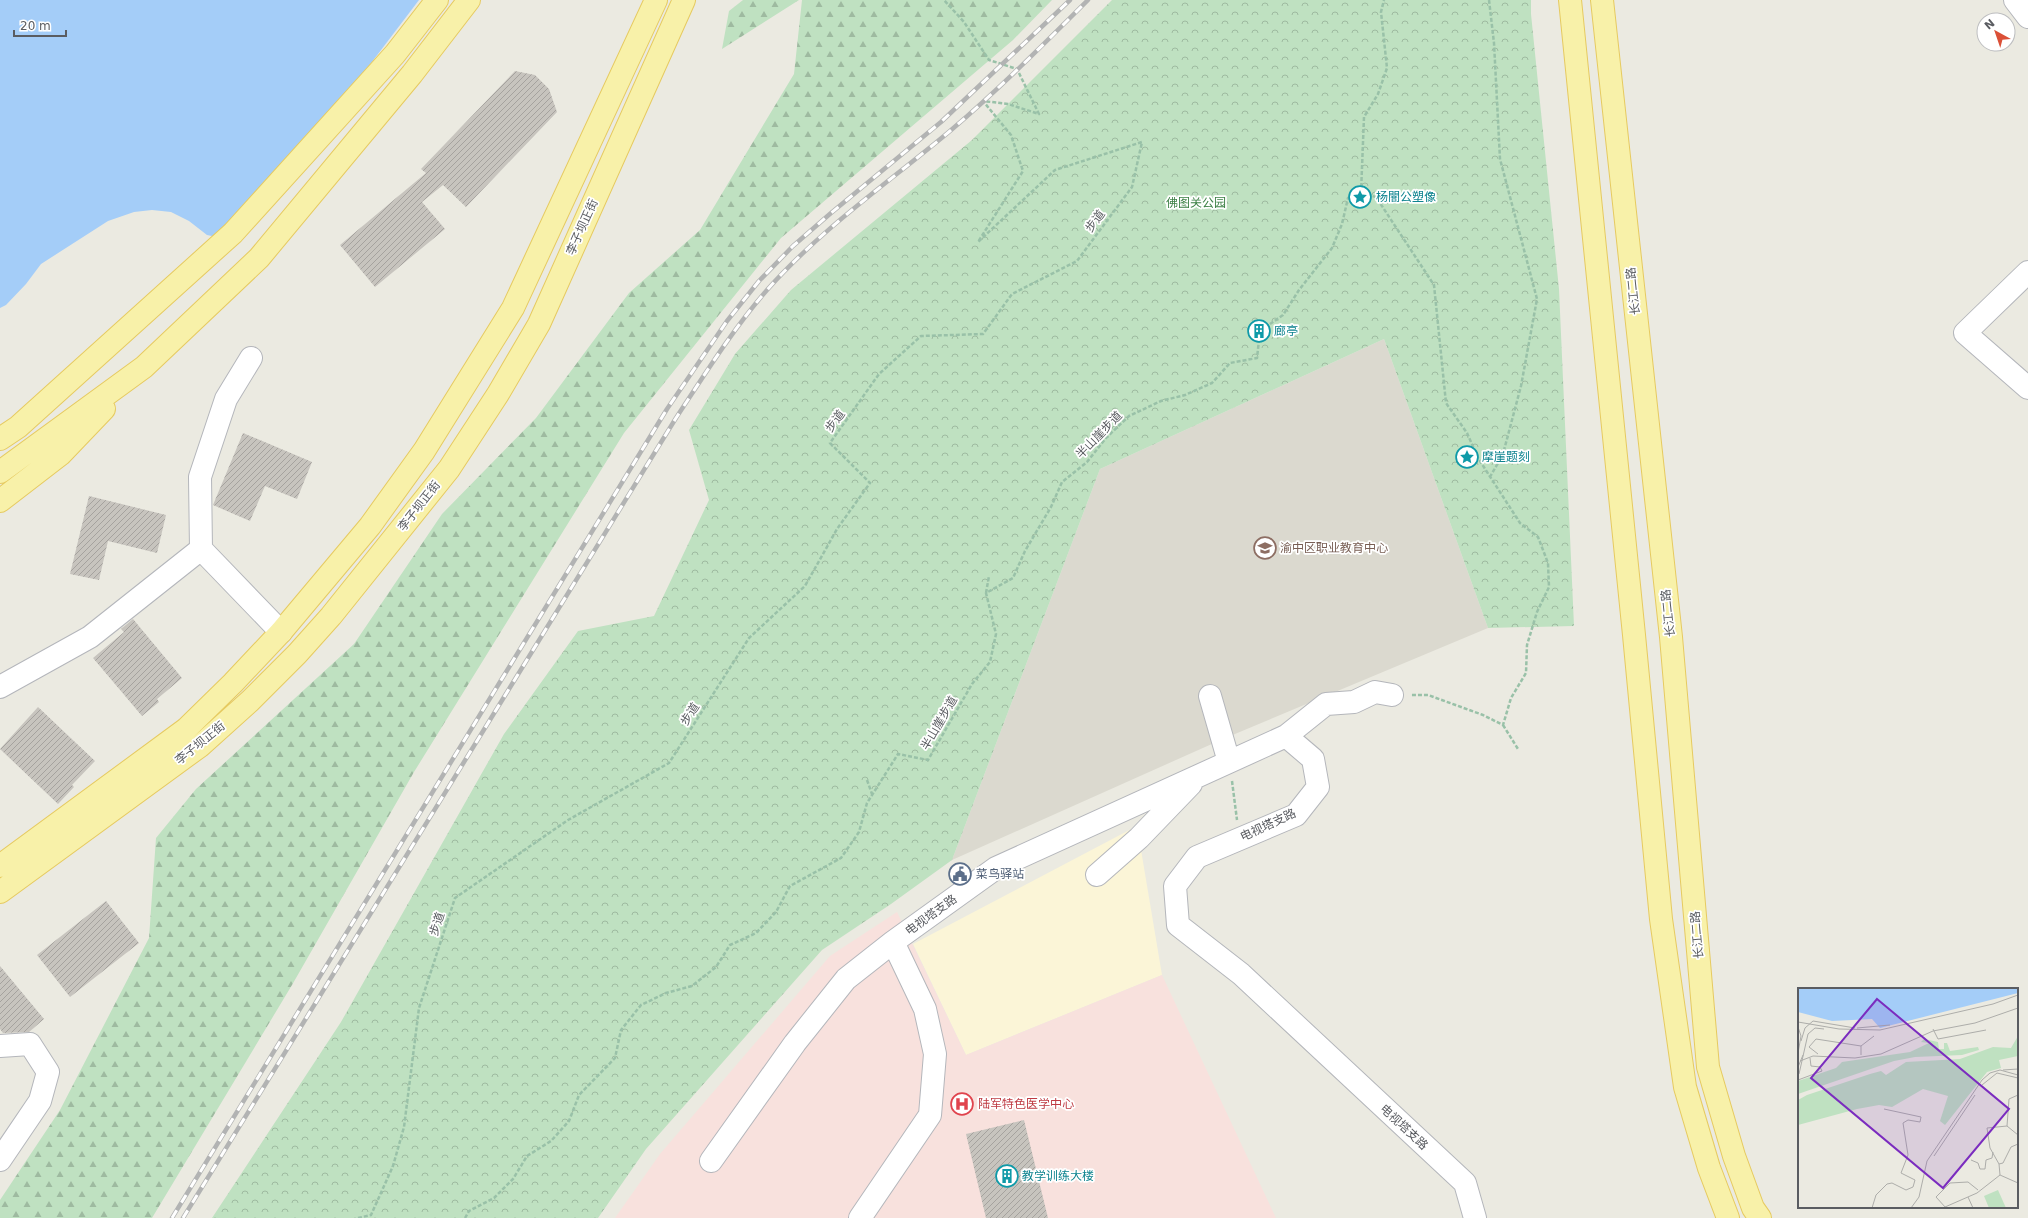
<svg xmlns="http://www.w3.org/2000/svg" width="2028" height="1218" viewBox="0 0 2028 1218" font-family="'DejaVu Sans','Noto Sans SC',sans-serif">
<style>
.commercial{fill:#fbf5d7}
.education{fill:#dbd9cf}
.medical{fill:#f8e1dd}
.forest{fill:url(#forest-firs)}
.park{fill:url(#park-crowns)}
.water{fill:#a4cdf8}
.building{fill:url(#building-hatch)}
.lines{fill:none;stroke-linecap:round;stroke-linejoin:round}
.minor-casing{stroke:#b4b6bb;stroke-width:24}
.major-casing{stroke:#e6ca60;stroke-width:24}
.path{stroke:#99c1a8;stroke-width:2.5;stroke-dasharray:4 2;stroke-linecap:butt}
.minor{stroke:#fff;stroke-width:22}
.major{stroke:#f8f1a9;stroke-width:22}
.rail-casing{stroke:#b2b3b3;stroke-width:4.5}
.rail{stroke:#fff;stroke-width:3;stroke-dasharray:9;stroke-linecap:butt}
.labels{text-anchor:middle;stroke-width:3.5;stroke-linejoin:round;paint-order:stroke}
.culture-label{font-size:12px;fill:#0d838f;stroke:#fff;text-anchor:start}
.park-label{font-size:12px;fill:#3a7f43;stroke:#fff}
.street-label{font-size:12px;fill:#5a5c61;stroke:#fff}
.education-label{font-size:12px;fill:#785e54;stroke:#fff;text-anchor:start}
.service-label{font-size:12px;fill:#4e5e75;stroke:#fff;text-anchor:start}
.health-label{font-size:12px;fill:#be3a42;stroke:#fff;text-anchor:start}
.inset-road{fill:none;stroke:#adadaa;stroke-width:1}
.view{fill:#7b2cbf;fill-opacity:0.15;stroke:#7b2cbf;stroke-width:2}
.inset-edge{fill:none;stroke:#5a5c61;stroke-width:2}
</style>
<defs>
<pattern id="forest-firs" width="22" height="20" patternUnits="userSpaceOnUse"><rect width="22" height="20" fill="#bfe1c1"/><path d="M5 1l3.5 6h-7zM16 11l3.5 6h-7z" fill="#9ebaa0"/></pattern>
<pattern id="park-crowns" width="20" height="18" patternUnits="userSpaceOnUse"><rect width="20" height="18" fill="#bfe1c1"/><path d="M2 6a3 3 0 1 1 6 0M12 15a3 3 0 1 1 6 0" fill="none" stroke="#9ebaa0"/></pattern>
<pattern id="building-hatch" width="6" height="6" patternUnits="userSpaceOnUse"><rect width="6" height="6" fill="#c7c4be"/><path d="M-1 1l2-2M0 6l6-6M5 7l2-2" fill="none" stroke="#a5a29e"/></pattern>
</defs>
<rect width="100%" height="100%" fill="#ebeae1"/>
<path class="commercial" d="M1137,826L1162,975L966,1055L913,944Z"/>
<path class="education" d="M1384,339L1488,628L1223,739L952,860L1100,469Z"/>
<path class="medical" d="M897,912L966,1055L1162,975L1276,1218H615L660,1154L830,956Z"/>
<path class="forest" d="M743,0H799L722,49L729,11Z
M802,0H1052L1013,40L781,238L624,433L414,772L292,985L152,1218H0V1200L60,1110L149,938L156,838L196,789L354,644L442,514L536,418L629,293L700,230L794,74Z"/>
<path class="park" d="M1112,0H1531V14L1559,289L1574,626L1488,628L1384,339L1100,469L952,860L891,904L822,950L646,1149L598,1218H212L341,1022L504,734L578,631L654,616L709,500L689,430L735,354L791,290L972,140Z"/>
<path class="water" d="M0,0H419L236,241L207,235L189,221L171,212L152,210L134,212L108,221L41,264L26,284L6,305L0,308Z"/>
<path class="building" d="M515,71L535,75L549,89L557,112L466,207L443,185L422,202L445,229L375,287L340,245L426,173L421,169Z
M243,433L312,462L297,499L265,486L250,521L213,505Z
M89,496L166,515L157,553L108,541L99,580L70,574Z
M133,619L182,678L157,699L159,702L142,716L93,658L124,632L121,629Z
M38,707L95,761L72,785L74,787L58,804L0,749Z
M106,901L139,943L70,997L37,955Z
M0,966L44,1019L29,1032L3,1033L0,1029Z
M1024,1120L1048,1218H986L966,1134Z"/>
<g class="lines">
<g class="minor-casing">
<path id="minor" d="M2015,0L2028,17
M2028,272L1965,333L2028,388
M251,358L226,399L200,477L201,549L281,632
M0,687L90,637L201,549
M1210,696L1229,762
M1286,736L1326,704L1354,702L1375,692L1392,695
M1097,875L1139,838L1191,784
M0,1046L30,1044L48,1072L40,1101L0,1160
M711,1161L795,1043L846,979L893,942L996,868L1286,736L1313,759L1318,787L1296,815L1197,857L1175,886L1178,925L1241,974L1465,1183L1475,1218
M860,1218L930,1115L935,1054L925,1009L893,942"/>
</g>
<g class="major-casing">
<path id="major" d="M1570,0L1634,635L1661,919L1685,1087L1709,1168L1728,1218
M1602,0L1671,637L1708,1067L1734,1156L1753,1208L1760,1218
M0,439L18,427L233,233L395,54L437,0
M0,472L144,367L259,258L412,74L469,0
M0,501L61,454L104,409
M0,866L186,729L233,683L281,632L370,526L424,451L513,308L656,0
M0,892L200,746L250,701L297,654L331,616L449,469L498,394L539,324L684,0"/>
</g>
<path class="path" d="M1489,0L1494,43L1500,159L1537,299L1521,386L1503,454L1490,477
M1361,193L1376,197L1434,285L1446,403L1467,433L1478,458L1520,523L1538,537L1548,563L1549,587L1537,612L1527,645L1526,673L1511,698L1503,725L1483,715L1428,695H1410
M1361,193L1364,117L1378,94L1387,68L1381,12L1384,0
M986,593L989,576
M1503,725L1518,749
M867,780L872,794
M1232,781L1237,820
M358,1218L371,1215L393,1166L404,1127L419,1008L455,898L568,820L669,763L749,638L805,586L837,529L870,483L830,443L879,374L921,336L983,334L1012,294L1077,261L1132,187L1142,142L1055,170L978,242L1023,171L1011,135L983,101L1008,104L1039,114L1017,69L989,60L964,22L944,0
M465,1218L469,1211L494,1198L513,1179L527,1156L551,1141L569,1121L579,1095L615,1058L621,1030L641,1005L666,993L692,986L716,967L730,945L756,933L776,912L790,886L841,858L859,832L867,803L898,754L928,760L972,684L990,662L996,634L986,593L1013,578L1025,551L1051,507L1062,482L1087,462L1106,438L1129,416L1161,401L1185,395L1212,383L1230,363L1257,358L1260,331L1283,315L1299,290L1332,248L1342,224L1348,198L1361,193"/>
<use href="#minor" class="minor"/>
<use href="#major" class="major"/>
<g class="rail-casing">
<path id="rail" d="M172,1218L667,409L727,321L759,281L793,246L831,213L941,122L1070,0
M183,1218L676,418C705,374 733,329 767,290C821,229 888,183 950,131C998,90 1043,45 1088,0"/>
</g>
<use href="#rail" class="rail"/>
</g>
<defs>
<g id="sight-ring" transform="scale(1.15)"><circle r="9.5" fill="#fff" stroke="#0f9aa8" stroke-width="1.5"/><path d="M0-6L1.8-2.2L6-1.7L2.9 1.2L3.7 5.4L0 3.3L-3.7 5.4L-2.9 1.2L-6-1.7L-1.8-2.2Z" fill="#0f9aa8"/></g>
<g id="building-ring" transform="scale(1.15)"><circle r="9.5" fill="#fff" stroke="#0f9aa8" stroke-width="1.5"/><path d="M-4-6H4V6H1V3H-1V6H-4ZM-2.5-4.3h1.7v1.8h-1.7ZM.8-4.3h1.7v1.8H.8ZM-2.5-1h1.7V.8h-1.7ZM.8-1h1.7V.8H.8Z" fill="#0f9aa8"/></g>
<g id="school-ring" transform="scale(1.15)"><circle r="9.5" fill="#fff" stroke="#8d6e63" stroke-width="1.5"/><path d="M0-5L7-2L0 1L-7-2ZM-4 1L0 2.5L4 1V4Q0 6-4 4Z" fill="#8d6e63"/></g>
<g id="civic-ring" transform="scale(1.15)"><circle r="9.5" fill="#fff" stroke="#5c6f8a" stroke-width="1.5"/><path d="M-.6-6.5H3V-4.5H.6V-3L4-1V1h2V6H-6V1h2V-1L-.6-3ZM-1.2 2.5V6h2.4V2.5Z" fill="#5c6f8a"/></g>
<g id="hospital-ring" transform="scale(1.15)"><circle r="9.5" fill="#fff" stroke="#e0444e" stroke-width="1.5"/><path d="M-5-5h3v3.5h4V-5h3V5h-3V1.5h-4V5h-3Z" fill="#e0444e"/></g>
</defs>
<g fill-rule="evenodd">
<use href="#sight-ring" x="1360" y="197"/>
<use href="#building-ring" x="1259" y="331"/>
<use href="#sight-ring" x="1467" y="457"/>
<use href="#school-ring" x="1265" y="548"/>
<use href="#civic-ring" x="960" y="874"/>
<use href="#hospital-ring" x="962" y="1104"/>
<use href="#building-ring" x="1007" y="1176"/>
</g>
<g class="labels">
<g class="culture-label">
<text x="1376" y="201">杨闇公塑像</text>
<text x="1274" y="335">廊亭</text>
<text x="1482" y="461">摩崖题刻</text>
<text x="1022" y="1180">教学训练大楼</text>
</g>
<g class="park-label">
<text x="1196" y="207">佛图关公园</text>
</g>
<g class="street-label">
<text transform="translate(1095 221) rotate(-53)" y="4">步道</text>
<text transform="translate(582 227) rotate(-66)" y="4">李子坝正街</text>
<text transform="translate(1633 291) rotate(-96)" y="4">长江二路</text>
<text transform="translate(835 421) rotate(-53)" y="4">步道</text>
<text transform="translate(1099 435) rotate(-46)" y="4">半山崖步道</text>
<text transform="translate(419 506) rotate(-52)" y="4">李子坝正街</text>
<text transform="translate(1668 613) rotate(-96)" y="4">长江二路</text>
<text transform="translate(690 714) rotate(-57)" y="4">步道</text>
<text transform="translate(939 723) rotate(-60)" y="4">半山崖步道</text>
<text transform="translate(200 743) rotate(-39)" y="4">李子坝正街</text>
<text transform="translate(1268 825) rotate(-25)" y="4">电视塔支路</text>
<text transform="translate(931 915) rotate(-36)" y="4">电视塔支路</text>
<text transform="translate(437 924) rotate(-72)" y="4">步道</text>
<text transform="translate(1697 935) rotate(-95)" y="4">长江二路</text>
<text transform="translate(1404 1127) rotate(43)" y="4">电视塔支路</text>
</g>
<g class="education-label">
<text x="1280" y="552">渝中区职业教育中心</text>
</g>
<g class="service-label">
<text x="976" y="878">菜鸟驿站</text>
</g>
<g class="health-label">
<text x="978" y="1108">陆军特色医学中心</text>
</g>
</g>
<g transform="translate(1798 988)">
<rect width="220" height="220" fill="#ebeae1"/>
<path d="M126,51L140,54L141,61H146V55H149L152,63L180,59L181,62L164,67L117,69L96,73L0,106V93L38,80L44,74L112,64L131,55L123,54Z" fill="#bfe1c1"/>
<path d="M220,48V68L201,72L203,80L189,84L147,137L142,133L150,108L125,101L94,119L81,117L59,121L0,137V112L9,107L72,86L83,83L88,87L108,74L162,71L195,59L213,60Z" fill="#bfe1c1"/>
<path d="M200,202L208,220H191L186,208Z" fill="#bfe1c1"/>
<path d="M0,0H220V5L82,40L74,31L34,33L0,24Z" fill="#a4cdf8"/>
<path class="inset-road" d="M0,34L41,41L82,42L195,16L220,7M0,39L3,48L0,65M59,40L92,37M135,41L140,51L188,42M3,53L7,40L15,33L57,40M20,66L11,59L18,51L63,58M63,67V58L76,48M2,73L15,68L57,70L83,66L135,43L177,35L220,20M0,79L5,67M205,82L220,81M1,86L10,46L17,40L26,41M0,92L24,83L22,79L13,78L12,70M184,97L199,85L220,90M209,138L220,147M136,168L177,107M173,172L180,175L182,181H187L188,172L194,170L195,164M201,176L205,175L213,159L220,156M202,187L220,195M170,209L175,220M147,219L179,205L202,187L201,176L192,160L189,140L209,138L211,111L220,107M74,220L78,207L89,196L94,195L108,202L115,199L117,192L103,185L110,167L105,135L110,132L122,134L123,129L86,121M113,220L121,209L129,173L184,92L192,85L202,82L220,87M148,220L138,209L152,195L170,194L180,202"/>
<path class="view" d="M79,11L211,121L145,200L13,90Z"/>
<rect width="220" height="220" class="inset-edge"/>
</g>
<g transform="translate(1996 32) rotate(320)"><circle r="19" fill="#ffffff" stroke="#bdbec0"/>
<path d="M0-3L7 15L0 10L-7 15Z" fill="#db5037"/>
<text y="-6" font-size="11" font-weight="bold" text-anchor="middle" fill="#5a5c61">N</text>
</g>
<path d="M14 30v6h52v-6" fill="none" stroke="#5a5c61" stroke-width="2"/>
<text x="20" y="30" font-size="12" fill="#5a5c61" stroke="#ffffff" stroke-width="3" paint-order="stroke">20 m</text>
</svg>
